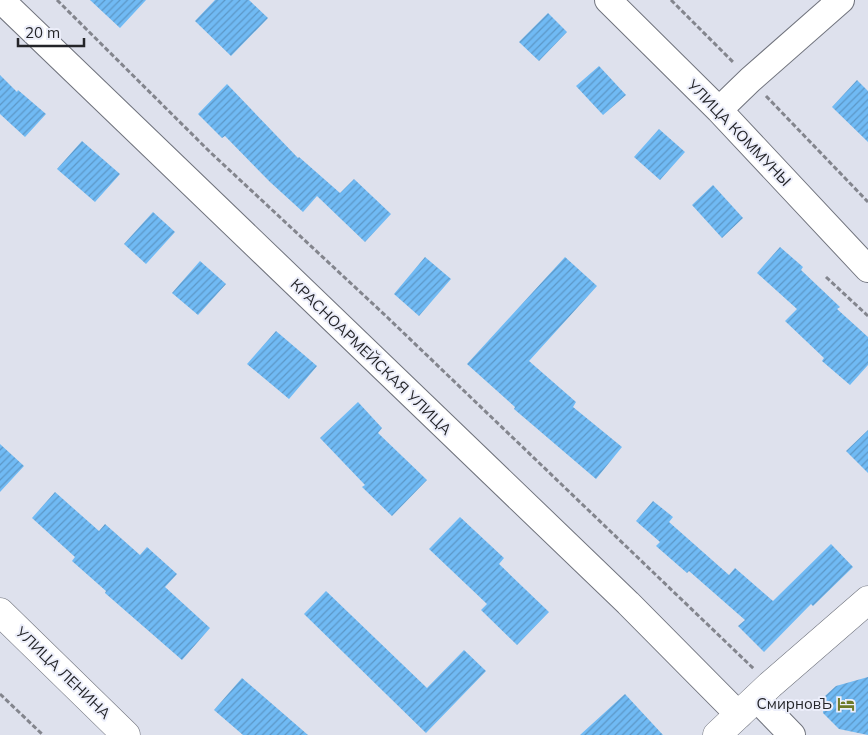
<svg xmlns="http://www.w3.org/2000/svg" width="868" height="735" viewBox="0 0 868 735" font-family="Mulish,sans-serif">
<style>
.building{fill:url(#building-hatch)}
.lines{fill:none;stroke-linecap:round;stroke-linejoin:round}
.minor-casing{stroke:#70737d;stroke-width:28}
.tertiary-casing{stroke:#70737d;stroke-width:29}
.path{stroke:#83858d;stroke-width:3;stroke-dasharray:5 2.5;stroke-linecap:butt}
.minor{stroke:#fff;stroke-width:26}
.tertiary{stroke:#fff;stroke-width:28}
.labels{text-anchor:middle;stroke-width:4;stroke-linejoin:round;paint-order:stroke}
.street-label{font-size:15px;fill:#242529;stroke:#eceefa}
.poi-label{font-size:15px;fill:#242529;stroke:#eceefa;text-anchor:end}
</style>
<defs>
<pattern id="building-hatch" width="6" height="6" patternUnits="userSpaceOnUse" patternTransform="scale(1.25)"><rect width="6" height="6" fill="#70baf4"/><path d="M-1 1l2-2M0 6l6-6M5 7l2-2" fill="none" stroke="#5c97c6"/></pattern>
</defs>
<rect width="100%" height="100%" fill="#dee1ed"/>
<path class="building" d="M90,0H146L120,28Z
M215,0H249L268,18L231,56L195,21Z
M548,13L567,32L539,61L519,42Z
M599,66L626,95L603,115L576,86Z
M0,75L17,92L18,90L46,114L25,137L0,114Z
M857,80L868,91V142L832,107Z
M227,84L298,158L299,157L340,193L354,179L391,214L365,242L317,196L303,212L270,182L225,136L222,138L198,114Z
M659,129L685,152L660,180L634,157Z
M82,141L120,174L95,202L57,169Z
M713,185L743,218L722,238L692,205Z
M153,212L175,232L146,264L124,244Z
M780,247L803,267L801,270L840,307L837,309L868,337V365L850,385L822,361L824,358L785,321L797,309L757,273Z
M425,257L451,279L419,316L394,294Z
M565,257L597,286L529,361L576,402L573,407L622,447L596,479L514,409L515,407L467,364Z
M200,261L226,284L198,315L172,293Z
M276,331L317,366L289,399L247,364Z
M358,402L382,428L378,433L427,480L392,516L362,487L365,485L320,438Z
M868,430V473L846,451Z
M0,444L24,466L0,492Z
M55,492L99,531L105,524L140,555L147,547L177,574L165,587L210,628L182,660L105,593L106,591L72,561L75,557L32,518Z
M653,501L673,517L669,522L729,575L735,568L773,601L831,544L853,567L813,606L811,604L764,652L738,626L745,620L689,571L687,573L656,546L660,542L636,521Z
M460,517L504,558L499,564L549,612L517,645L481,610L487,604L429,549Z
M326,591L427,688L464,650L486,671L426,733L304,614Z
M868,677V735L839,729L823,713L825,696L836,686Z
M242,678L308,735H243L214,710Z
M625,694L663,735H580Z"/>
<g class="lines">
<g class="minor-casing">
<path id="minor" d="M1,0L628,603L739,715
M608,0L719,110L868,269
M719,110L750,80L841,0
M756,698L792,735"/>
</g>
<g class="tertiary-casing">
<path id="tertiary" d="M0,612L126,735
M717,735L770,685L868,600"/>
</g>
<path class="path" d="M57,0L210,152L387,317L754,669
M671,0L734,63
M766,96L868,202
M826,277L868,316
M0,694L43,735"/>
<use href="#minor" class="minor"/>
<use href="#tertiary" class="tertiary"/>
</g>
<defs>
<g id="hotel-bare" transform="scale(1.35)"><path d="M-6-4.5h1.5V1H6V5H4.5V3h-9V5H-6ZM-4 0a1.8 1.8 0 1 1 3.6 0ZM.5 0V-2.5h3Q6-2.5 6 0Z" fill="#6e7a27" stroke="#eceefa" stroke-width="2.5" paint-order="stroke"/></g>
</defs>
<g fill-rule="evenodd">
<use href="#hotel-bare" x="846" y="704"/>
</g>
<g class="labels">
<g class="street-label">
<text transform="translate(739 133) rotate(46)" y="5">УЛИЦА КОММУНЫ</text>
<text transform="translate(371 357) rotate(44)" y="5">КРАСНОАРМЕЙСКАЯ УЛИЦА</text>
<text transform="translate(63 673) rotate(44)" y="5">УЛИЦА ЛЕНИНА</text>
</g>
<g class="poi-label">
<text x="832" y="709">СмирновЪ</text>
</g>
</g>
<path d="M18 38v8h66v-8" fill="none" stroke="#242529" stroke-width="2.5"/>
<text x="25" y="38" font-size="15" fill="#242529" stroke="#eceefa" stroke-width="4" paint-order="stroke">20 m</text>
</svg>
